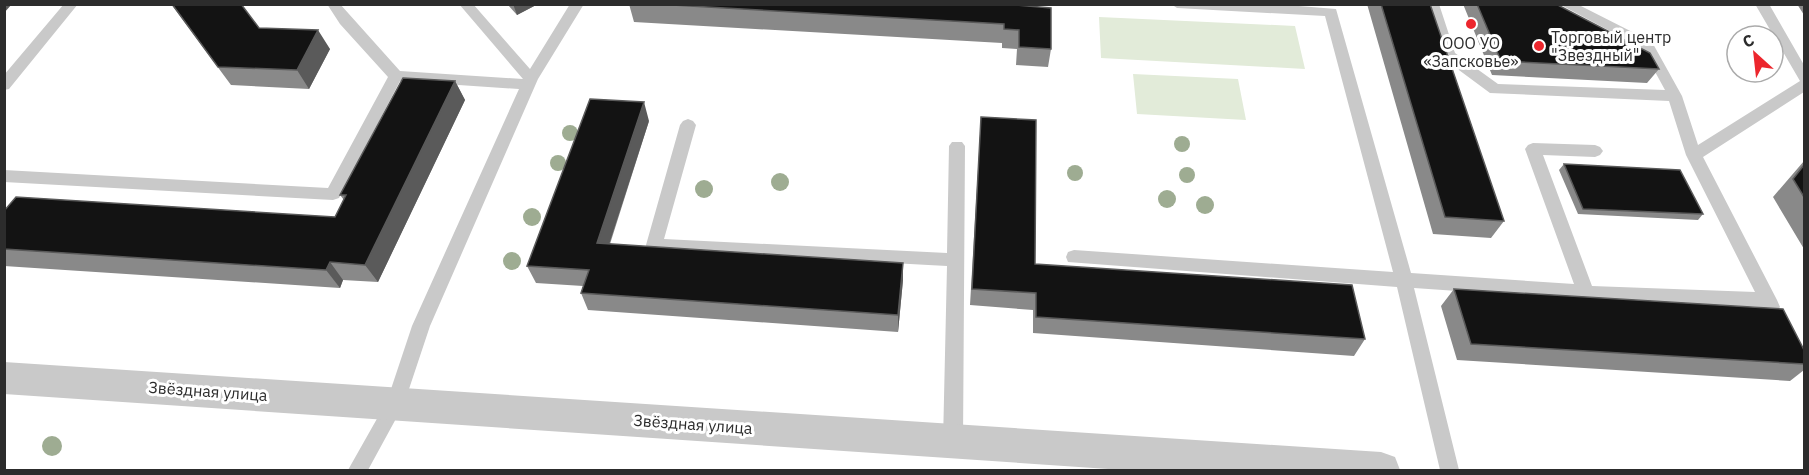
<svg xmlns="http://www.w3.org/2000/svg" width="1809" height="475" viewBox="0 0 1809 475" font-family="'IBM Plex Sans',sans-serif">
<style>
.green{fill:#e2ebd9}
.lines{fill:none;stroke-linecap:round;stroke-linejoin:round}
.lane{fill:#c9c9c9;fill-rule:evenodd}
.street{fill:#c9c9c9;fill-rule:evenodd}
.tree{fill:#9eac92}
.wall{fill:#898989}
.shaded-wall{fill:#5a5a5a}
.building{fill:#131313;stroke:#5a5a5a;stroke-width:1.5}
.poi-dot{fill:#ec262d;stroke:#fff;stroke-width:2}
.labels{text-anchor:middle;stroke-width:6;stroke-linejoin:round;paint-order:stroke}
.poi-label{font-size:16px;fill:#2c2c2c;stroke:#fff;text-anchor:start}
.street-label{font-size:16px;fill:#2c2c2c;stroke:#fff}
</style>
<rect width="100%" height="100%" fill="#fff"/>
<path class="green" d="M1099,17L1295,26L1305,69L1101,58Z
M1133,74L1238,79L1246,120L1137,114Z"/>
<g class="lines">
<path class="lane" d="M64,4H78L9,89L4,90V75Z
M327,4H340L400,71L523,79L459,4H473L530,69L570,4H584L538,79L430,326L404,404L368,470H348L387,401L412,326L519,89L400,81L339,198L333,200L4,182V170L328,188L388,77L340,24Z
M1171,4H1274L1336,9L1411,273L1574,284L1525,149L1528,145L1533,143L1595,145L1600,147L1603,151L1600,155L1595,157L1543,155L1592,286L1755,292L1686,155L1669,101L1490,93L1444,59L1425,4H1439L1455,53L1498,84L1665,90L1642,48L1559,4H1577L1652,42L1682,96L1698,145L1800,81L1755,4H1769L1804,65V92L1703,157L1777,300L1780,307L1777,312L1771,314L1765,312L1762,307L1586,300L1414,288L1459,470H1440L1397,287L1068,262L1066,257L1068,252L1074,250L1393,272L1325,16L1177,8Z
M688,119L693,121L696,125L664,239L947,253L949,146L952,142H962L965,146L963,442L960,448L953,451L946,448L943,442L947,266L648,250L646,245L680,125L683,121Z"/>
<path class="street" d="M4,362L1381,452L1395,457L1400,470H1123L4,394Z"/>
</g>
<g class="tree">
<circle cx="570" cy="133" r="8"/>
<circle cx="1182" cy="144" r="8"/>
<circle cx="558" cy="163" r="8"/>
<circle cx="1075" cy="173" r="8"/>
<circle cx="1187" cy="175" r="8"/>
<circle cx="780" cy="182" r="9"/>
<circle cx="704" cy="189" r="9"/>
<circle cx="1167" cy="199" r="9"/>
<circle cx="1205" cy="205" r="9"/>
<circle cx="532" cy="217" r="9"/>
<circle cx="512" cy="261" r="9"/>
<circle cx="52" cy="446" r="10"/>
</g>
<path class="wall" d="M171,4L259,28L330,49L309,89L231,85Z
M507,4H538L517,15Z
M629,4H1005L1051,49L1048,67L1016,65L1017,49L1002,48V43L634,22Z
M1367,4H1430L1504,221L1491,238L1433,234Z
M1463,4H1556L1659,69L1647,83L1492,75Z
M1797,4H1804V15Z
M455,81L465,100L378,282L343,280L340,288L4,266V211L335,217L344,200L340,195Z
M981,117L1035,264L1365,339L1354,356L1033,333V310L970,305Z
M649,121L610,244L903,280L898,332L588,310L581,293L583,286L536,283L527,266Z
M1804,161V249L1773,197Z
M1564,164L1703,214L1698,220L1578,214L1559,170Z
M1454,289L1804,350V370L1790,381L1457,360L1441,306Z"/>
<path class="shaded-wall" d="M4,4H12L4,13Z
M513,4H538L517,15Z
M318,30L330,49L309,89L297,70Z
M455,81L465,100L378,282L365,265Z
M644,102L649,121L604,260L597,243Z
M330,262L343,280L340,288L326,270Z
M903,263V280L898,332V315Z"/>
<path class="building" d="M172,4H241L259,28L318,30L297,70L218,67Z
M655,4H1005L1051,8V49L1019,47V30L1004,29V24Z
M1381,4H1430L1504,221L1445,217Z
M1477,4H1556L1650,53L1659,69L1501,61Z
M403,78L455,81L365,265L330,262L326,270L4,249V211L16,197L335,217L346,195H340Z
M590,99L644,102L597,243L903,263L898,315L581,293L589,270L527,266Z
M981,117L1036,120L1035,264L1352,285L1365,339L1036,317V293L972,289Z
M1564,164L1680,170L1703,214L1583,209Z
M1804,165V197L1793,179Z
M1454,289L1783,309L1804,350V364L1471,344Z"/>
<g class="poi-dot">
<circle cx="1471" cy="24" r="6"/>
<circle cx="1539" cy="46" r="6"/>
</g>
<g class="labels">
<g class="poi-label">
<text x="1551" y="43">Торговый центр<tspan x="1551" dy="18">"Звездный"</tspan></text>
<text x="1471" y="49" text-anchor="middle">ООО УО<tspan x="1471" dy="18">«Запсковье»</tspan></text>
</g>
<g class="street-label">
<text transform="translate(208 391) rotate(4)" y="6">Звёздная улица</text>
<text transform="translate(693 424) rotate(4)" y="6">Звёздная улица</text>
</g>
</g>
<rect width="1809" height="475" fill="none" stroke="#2c2c2c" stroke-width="12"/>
<g transform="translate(1755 54) rotate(333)"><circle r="28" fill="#ffffff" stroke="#ababab" stroke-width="1.5"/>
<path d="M0-4.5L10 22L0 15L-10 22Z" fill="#ec262d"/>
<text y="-9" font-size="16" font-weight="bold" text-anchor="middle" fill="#2c2c2c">С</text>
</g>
</svg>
